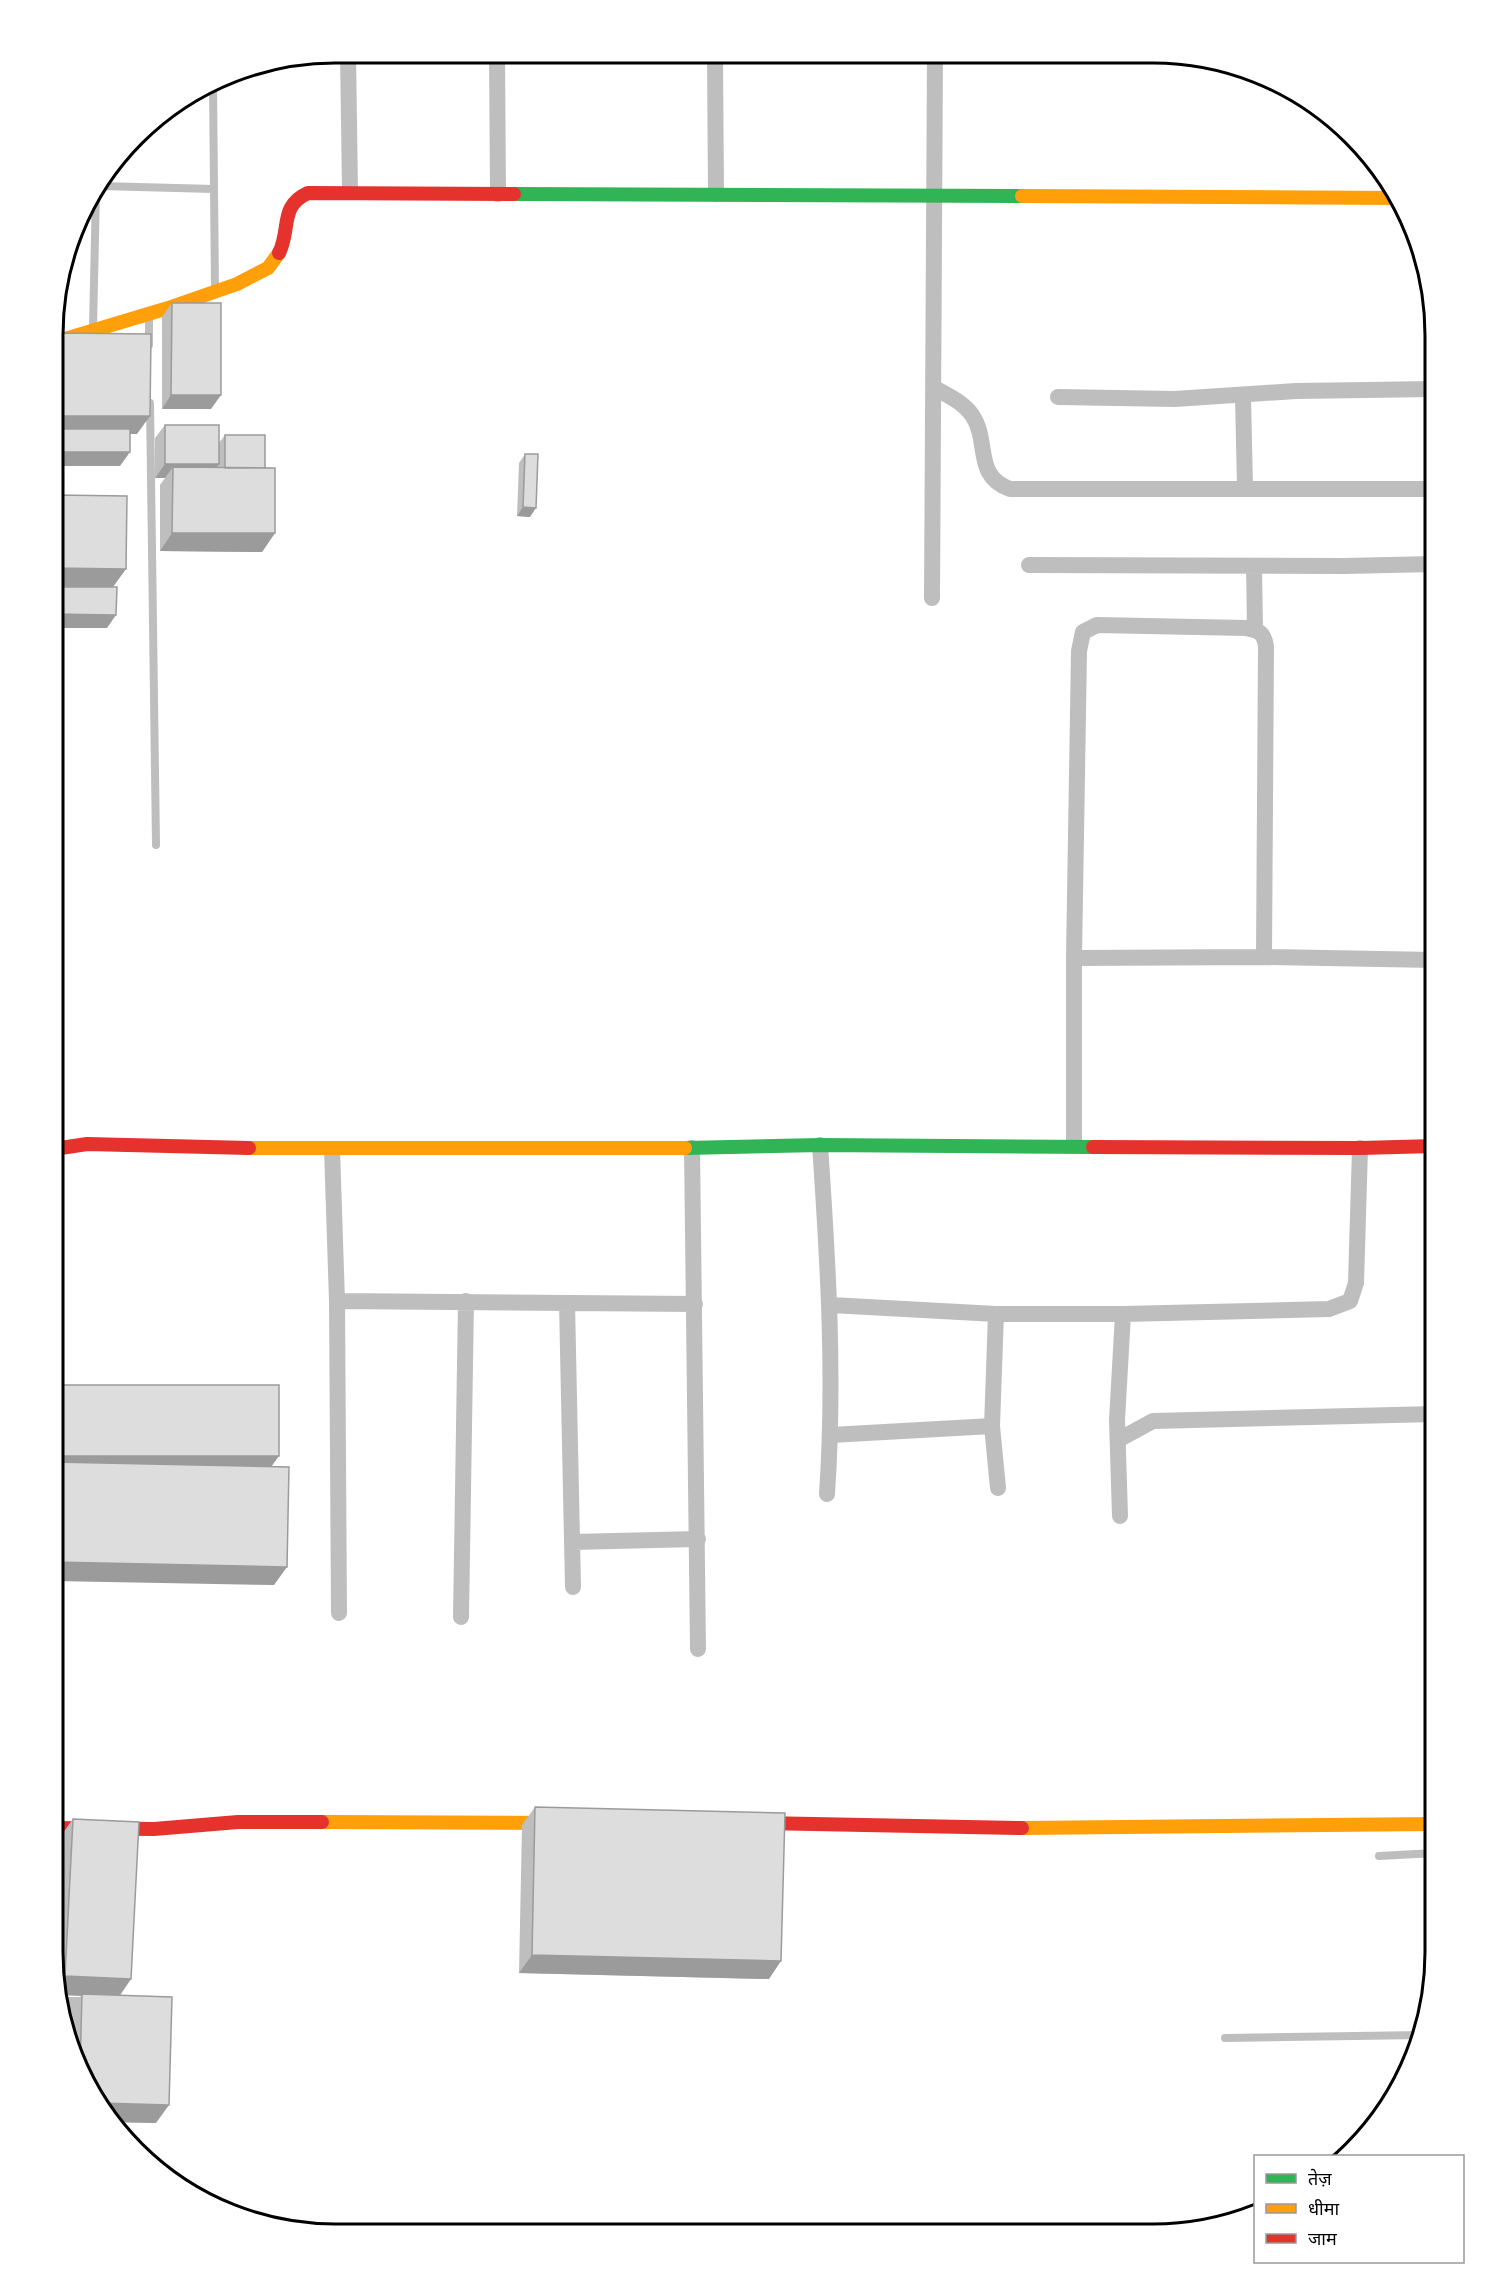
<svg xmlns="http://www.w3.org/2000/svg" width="1488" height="2287" viewBox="0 0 1488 2287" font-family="'IBM Plex Sans','Noto Sans Devanagari',sans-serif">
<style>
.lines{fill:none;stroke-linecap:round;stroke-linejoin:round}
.lane{stroke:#bebebe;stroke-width:8}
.street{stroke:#bebebe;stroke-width:16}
.fast{stroke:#30b455;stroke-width:14}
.slow{stroke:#ff9f0a;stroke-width:14}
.jam{stroke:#e5322d;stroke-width:14}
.wall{fill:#bebebe}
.shaded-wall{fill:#9b9b9b}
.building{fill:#ddd;stroke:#9b9b9b;stroke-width:1.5}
.rim{fill:none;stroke:#000;stroke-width:3}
</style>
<rect width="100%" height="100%" fill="#fff"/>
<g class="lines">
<path class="lane" d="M213,83L215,291
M100,186L214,189
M149,316V345
M93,328L96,192
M150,403L156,845
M1379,1856L1435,1853
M1225,2038L1422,2035"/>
<path class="street" d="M348,53L350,191
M497,53L498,194
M715,54L716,194
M935,388C948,396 963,402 972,415C990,441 973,476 1010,489H1435
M1243,396L1245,488
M1058,397L1175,399L1296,391L1435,389
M1029,565L1344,566L1435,564
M1254,566L1255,629
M932,598L935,54
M1074,958L1264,957L1435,960
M820,1145C828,1262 835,1377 827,1494
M1074,1145V958L1079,651L1083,632L1097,625L1246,628C1259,630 1264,633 1266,646L1264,957
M692,1148L698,1649
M332,1149L337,1301L339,1613
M337,1301L695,1304
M567,1303L573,1587
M831,1305L996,1314H1123L1329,1309L1350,1301L1356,1283L1360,1148
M996,1314L992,1426L998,1488
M831,1435L992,1426
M1118,1440L1153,1421L1435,1414
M1120,1516L1117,1420L1123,1314
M572,1542L698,1539
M461,1617L466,1301
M63,2005H97"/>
<path class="fast" d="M514,194L1022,196
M685,1148L820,1145L1093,1147"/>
<path class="slow" d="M1022,196L1397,198
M55,342L168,308L237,284L268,268L279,253
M249,1148H685
M322,1822L555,1823
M1022,1828L1435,1824"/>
<path class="jam" d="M279,253C291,229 279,206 308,193L514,194
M1093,1147L1360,1148L1435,1146
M54,1149L87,1144L249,1148
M756,1823L1022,1828
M53,1828L154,1829L238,1822H322"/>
</g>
<path class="wall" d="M172,303L211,409H162V317Z
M165,425L219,443L225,435L265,468L275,533L262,552L160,551V485L165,478H155V438Z
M525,454L530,517L517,516L519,463Z
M535,1807L769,1979L519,1973L522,1825Z
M73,1819L131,1979L120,1996L156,2123L110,2122L74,2060L69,2033V2013L81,1996L61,1995L54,1961L60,1837Z"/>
<path class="shaded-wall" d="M171,395H221L211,409H162Z
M55,416H150L137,434H55Z
M55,452H130L120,466H55Z
M165,464H219L209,478L173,467L165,478H155Z
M523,507L536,508L530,517L517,516Z
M172,533H275L262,552L160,551Z
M54,568L126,569L113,587H54Z
M54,614L116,615L107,628H54Z
M53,1456H279L266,1474H53Z
M53,1562L287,1567L274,1585L53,1581Z
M532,1955L781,1961L769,1979L519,1973Z
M65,1976L131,1979L118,1997L61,1995L59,1985Z
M99,2103L169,2105L156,2123L110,2122Z"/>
<path class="building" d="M59,285V303H55V299Z
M172,303H221V395H171Z
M55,333L151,334L150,416H55Z
M165,425H219V464H165Z
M55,429H130V452H55Z
M225,435H265V468H225Z
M525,454H538L536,508L523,507Z
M173,467L275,468V533H172Z
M55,495L127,496L126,569L54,568Z
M54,587H117L116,615L54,614Z
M53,1385H279V1456H53Z
M53,1462L289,1467L287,1567L53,1562Z
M535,1807L785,1813L781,1961L532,1955Z
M73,1819L139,1822L131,1979L65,1976Z
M82,1994L172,1997L169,2105L99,2103L80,2070Z"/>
<path d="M0 0H1488V2287H0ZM335 63H1153A272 272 0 0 1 1425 335V1952A272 272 0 0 1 1153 2224H335A272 272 0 0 1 63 1952V335A272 272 0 0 1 335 63Z" fill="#fff" fill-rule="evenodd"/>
<path class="rim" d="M335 63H1153A272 272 0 0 1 1425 335V1952A272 272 0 0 1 1153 2224H335A272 272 0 0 1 63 1952V335A272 272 0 0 1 335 63Z"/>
<rect x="1254" y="2155" width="210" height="108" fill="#ffffff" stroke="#999999" stroke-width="1.5"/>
<rect x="1266" y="2174" width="30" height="9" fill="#30b455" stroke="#999999" stroke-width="1.5"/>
<text x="1308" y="2185" font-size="18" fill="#000000">तेज़</text>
<rect x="1266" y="2204" width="30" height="9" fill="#ff9f0a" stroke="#999999" stroke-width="1.5"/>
<text x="1308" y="2215" font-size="18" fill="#000000">धीमा</text>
<rect x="1266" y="2234" width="30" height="9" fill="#e5322d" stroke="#999999" stroke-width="1.5"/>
<text x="1308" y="2245" font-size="18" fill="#000000">जाम</text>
</svg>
